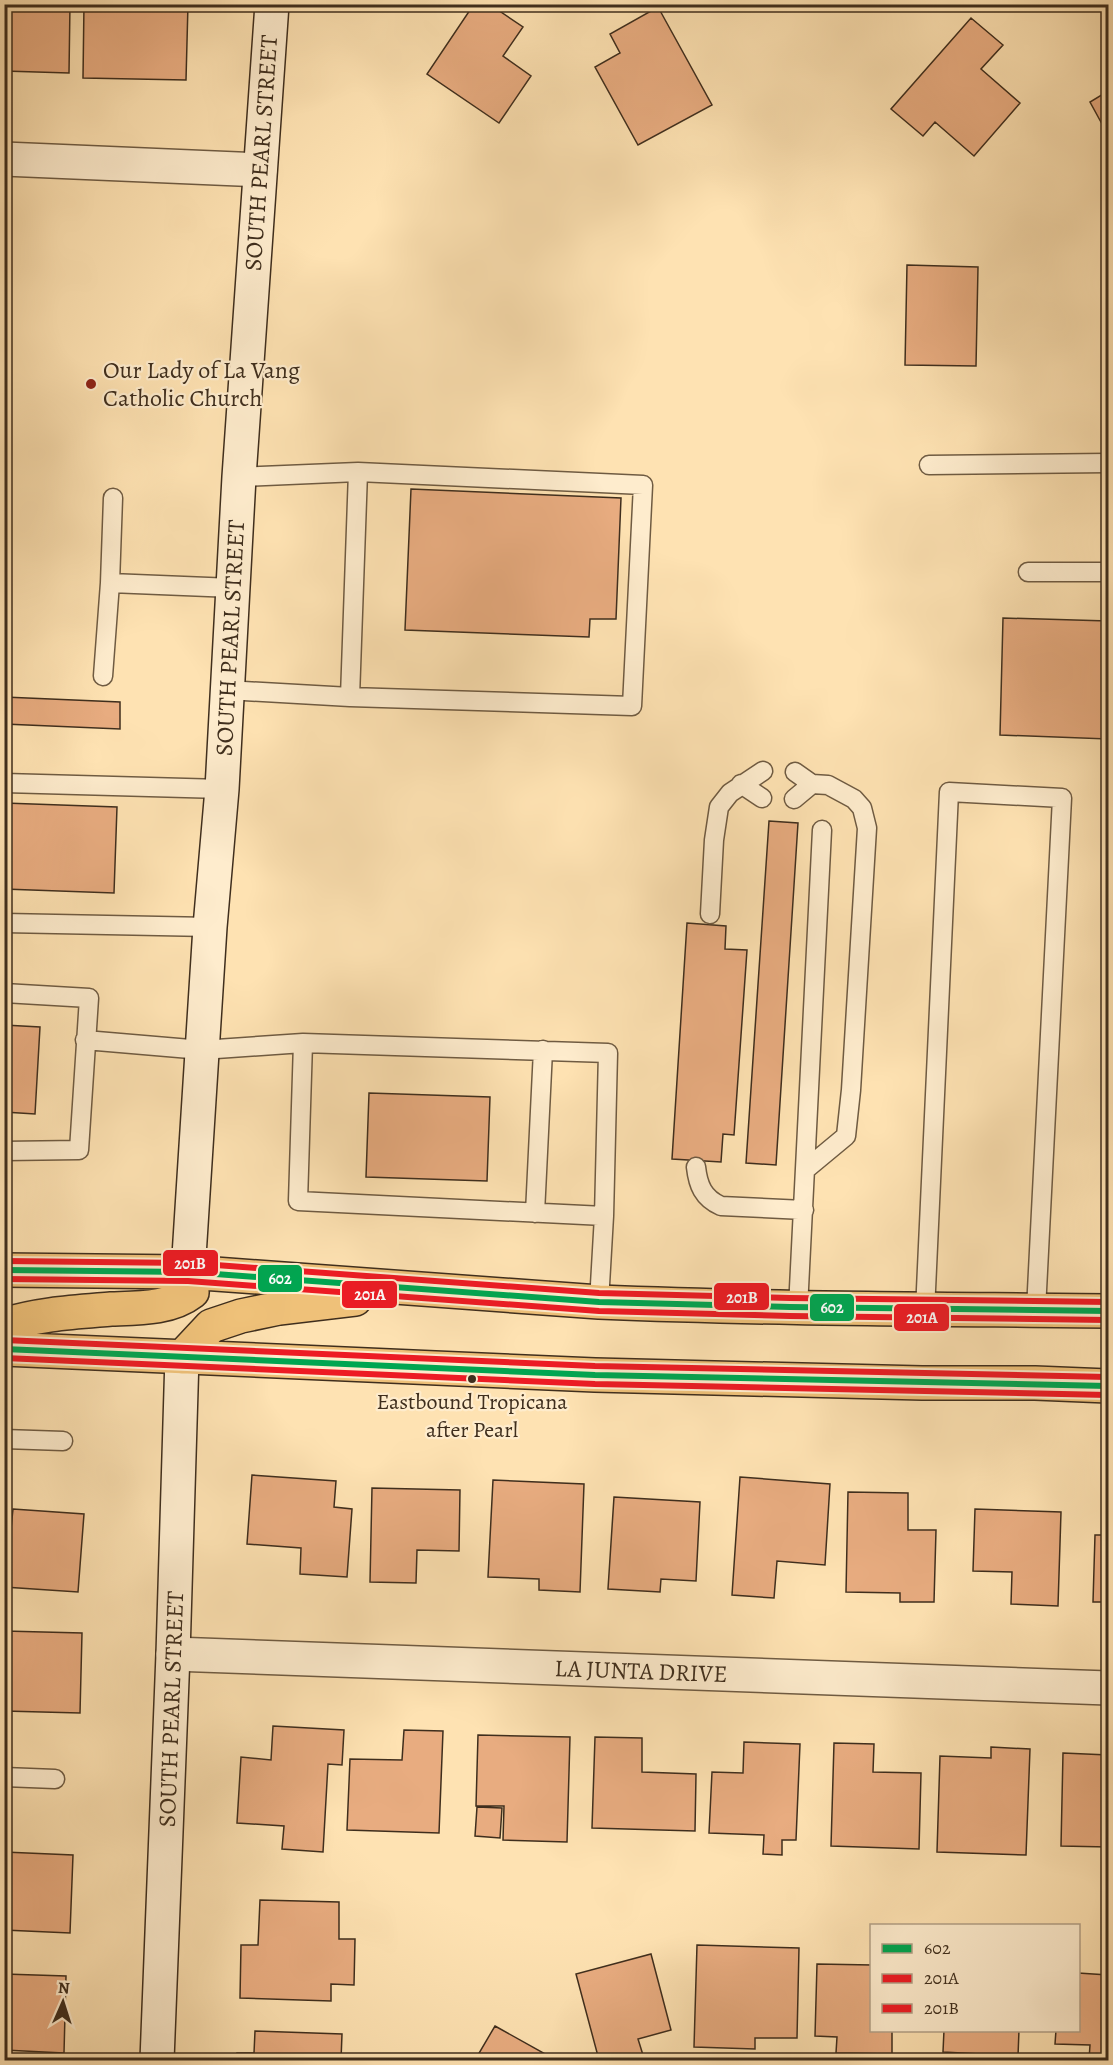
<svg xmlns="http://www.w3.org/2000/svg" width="1113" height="2065" viewBox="0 0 1113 2065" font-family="Alegreya,serif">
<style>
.building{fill:#e8ac80;stroke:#3f2e1d;stroke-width:1.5}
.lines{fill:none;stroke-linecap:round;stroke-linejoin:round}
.lane-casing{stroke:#6f5b42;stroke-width:21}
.street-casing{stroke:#6f5b42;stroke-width:36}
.secondary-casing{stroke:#3f2e1d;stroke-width:36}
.primary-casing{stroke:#3f2e1d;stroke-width:36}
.lane{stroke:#feeccd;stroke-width:18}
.street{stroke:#feeccd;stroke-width:33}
.secondary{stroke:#feeccd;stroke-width:33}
.primary{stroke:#efc179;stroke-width:33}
.bus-1-casing{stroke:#feeccd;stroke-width:10}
.bus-2-casing{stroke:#feeccd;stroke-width:10}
.bus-3-casing{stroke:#feeccd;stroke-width:10}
.bus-1{stroke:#00a651;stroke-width:6}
.bus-2{stroke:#ed1b24;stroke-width:6}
.bus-3{stroke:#ed1b24;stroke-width:6}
.poi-dot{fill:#8f2418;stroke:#feeccd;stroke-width:2}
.bus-dot{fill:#3f2e1d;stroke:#feeccd;stroke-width:2}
.labels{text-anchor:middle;stroke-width:4.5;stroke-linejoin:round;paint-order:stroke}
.bus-label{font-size:22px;fill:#3f2e1d;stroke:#feeccd}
.street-label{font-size:24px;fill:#3f2e1d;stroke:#feeccd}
.poi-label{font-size:24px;fill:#3f2e1d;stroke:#feeccd;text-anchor:start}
.line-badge{stroke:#feeccd;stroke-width:2}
.badge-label{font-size:16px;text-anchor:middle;font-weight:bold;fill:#fff}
</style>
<rect width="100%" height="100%" fill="#fee2b2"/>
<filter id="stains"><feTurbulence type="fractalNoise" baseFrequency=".00333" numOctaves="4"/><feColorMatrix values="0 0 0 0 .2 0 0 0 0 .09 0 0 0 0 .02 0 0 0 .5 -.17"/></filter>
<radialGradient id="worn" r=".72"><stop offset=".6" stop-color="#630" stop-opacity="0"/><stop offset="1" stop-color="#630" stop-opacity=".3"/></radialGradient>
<path class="building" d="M4,4H70L69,73L4,71Z
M84,4H188L186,80L83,78Z
M474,4H489L523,27L503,56L531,76L499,123L427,74Z
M658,7L712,105L638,145L595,67L620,53L610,34Z
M971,18L1003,45L981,69L1020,103L974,156L935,122L923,136L891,109Z
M1108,91V135L1090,102Z
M907,265L978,267L976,366L905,365Z
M411,489L621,498L616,619H590L589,637L405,630Z
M1003,618L1108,621V739L1000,735Z
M4,697L120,702V729L4,724Z
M4,803L117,807L114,893L4,889Z
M769,821L798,823L776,1165L746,1163Z
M687,923L726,926L725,949L747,950L734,1135L723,1134L721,1162L672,1159Z
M4,1025L40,1027L35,1114L4,1112Z
M369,1093L490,1097L487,1181L366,1177Z
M1108,1178V1237L1105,1236Z
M252,1475L336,1481L334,1507L352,1509L347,1577L300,1574L301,1548L247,1544Z
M740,1477L830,1484L825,1565L777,1561L774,1598L732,1595Z
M493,1480L584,1484L580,1592L539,1590V1579L488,1577Z
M372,1488L460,1490L459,1551L417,1550L416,1583L370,1582Z
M848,1492L908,1493V1530H936L934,1602H900V1593L846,1592Z
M614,1497L700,1502L696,1581L661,1579L660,1592L608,1589Z
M13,1509L84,1514L78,1592L4,1587V1537L10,1538Z
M975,1509L1061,1512L1058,1606L1011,1604L1012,1572L973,1571Z
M1095,1535H1108V1602H1093Z
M4,1631L82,1633L80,1713L4,1711Z
M273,1726L344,1730L342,1765L328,1764L323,1852L282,1849L284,1826L237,1823L241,1757L271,1760Z
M404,1730L443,1731L439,1833L347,1830L350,1759L402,1760Z
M478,1735L570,1737L567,1842L503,1840L504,1806H476Z
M595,1737L642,1738V1772L696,1774L695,1831L592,1828Z
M744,1742L800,1744L796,1840H782V1855L763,1854L764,1835L709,1833L712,1772L743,1773Z
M834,1743L874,1744L873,1772L921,1773L919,1849L831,1846Z
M991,1747L1030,1749L1026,1855L937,1852L940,1756L991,1758Z
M1063,1753L1108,1755V1847L1061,1846Z
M477,1807L502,1808L500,1838L475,1836Z
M4,1852L73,1855L70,1933L4,1930Z
M260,1900L339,1902V1939H355L354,1985L331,1984V2001L240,1998L241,1945H258Z
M697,1945L799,1948L797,2038H755V2049L694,2047Z
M651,1954L671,2030L638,2039L643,2055L622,2060H599L576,1974Z
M817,1964L872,1965V2030H892V2054L836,2053L837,2037L815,2036Z
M1078,1973L1108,1975V2060H1089L1090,2045L1055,2044L1056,2030H1078Z
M4,1974L66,1976L64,2053L4,2050Z
M495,2026L556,2060H475Z
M944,2030H1019L1018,2056L943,2052Z
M255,2031L342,2034L341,2060H237V2053H254Z"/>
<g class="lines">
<g class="lane-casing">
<path id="lane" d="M929,465L1108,463
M1028,572H1108
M110,583L233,588
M103,676L110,583L113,498
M227,690L350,697L632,706L643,485L358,472L239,477
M350,697L358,472
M795,772L812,784L828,785L854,799L862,808L867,828L851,1090L846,1136L805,1170
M4,783L222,789
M741,784L762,798
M794,799L812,784
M710,914L714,840L719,807L730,793L763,771
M4,923L210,927
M4,993L89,998L79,1150L4,1151
M85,1040L202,1050L303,1043L608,1053L604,1216L599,1302
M303,1043L298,1201L604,1216
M696,1167C698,1185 703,1198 721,1206L804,1210
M535,1213L543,1050
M798,1308L822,830
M925,1311L949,792L1062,798L1036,1310
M4,1439L63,1441
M4,1777L55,1779"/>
</g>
<g class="street-casing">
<path id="street" d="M4,159L260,170
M173,1654L1108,1688"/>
</g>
<g class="secondary-casing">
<path id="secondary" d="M188,1272L210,927L222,789L239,477L272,4
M157,2060L173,1654L182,1357"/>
</g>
<g class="primary-casing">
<path id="primary" d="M4,1270L188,1272L599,1302C769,1309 939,1309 1108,1311
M4,1325C38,1314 76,1312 111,1309C138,1308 170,1309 192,1292L188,1272
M4,1349L595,1375L922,1383H1035L1108,1386
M182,1357L211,1326L241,1316L279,1308L355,1299"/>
</g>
<use href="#lane" class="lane"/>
<use href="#street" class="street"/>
<use href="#secondary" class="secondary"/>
<use href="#primary" class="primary"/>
<g class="bus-1-casing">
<path id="bus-1" d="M4,1270L188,1272L599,1302L790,1307L1108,1311
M4,1349L595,1375L1108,1386"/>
</g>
<g class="bus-2-casing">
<path id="bus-2" d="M4,1279L188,1281L599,1311L790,1316L1108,1320
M4,1358L595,1384L1108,1395"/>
</g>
<g class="bus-3-casing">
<path id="bus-3" d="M4,1261L189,1263L599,1293L790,1298L1108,1302
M4,1340L595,1366L1108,1377"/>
</g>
<use href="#bus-1" class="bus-1"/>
<use href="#bus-2" class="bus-2"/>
<use href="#bus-3" class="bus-3"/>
</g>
<circle class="poi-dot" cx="91" cy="384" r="6"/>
<circle class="bus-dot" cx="472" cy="1379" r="5"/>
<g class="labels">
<g class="bus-label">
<text x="472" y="1409">Eastbound Tropicana<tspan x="472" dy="28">after Pearl</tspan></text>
</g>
<g class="street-label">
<text transform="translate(261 153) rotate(-86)" y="8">SOUTH PEARL STREET</text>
<text transform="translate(230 638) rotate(-87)" y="8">SOUTH PEARL STREET</text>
<text transform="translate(641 1671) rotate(2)" y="8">LA JUNTA DRIVE</text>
<text transform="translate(171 1709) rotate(-88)" y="8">SOUTH PEARL STREET</text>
</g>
<g class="poi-label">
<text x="103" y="378">Our Lady of La Vang<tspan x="103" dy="28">Catholic Church</tspan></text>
</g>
</g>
<g class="line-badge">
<rect x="162" y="1249" width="57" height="28" rx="6" fill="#ed1b24"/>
<rect x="257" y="1264" width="46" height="29" rx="6" fill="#00a651"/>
<rect x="341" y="1280" width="57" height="29" rx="6" fill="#ed1b24"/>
<rect x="713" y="1282" width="57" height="29" rx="6" fill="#ed1b24"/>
<rect x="809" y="1293" width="46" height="29" rx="6" fill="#00a651"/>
<rect x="893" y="1303" width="57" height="29" rx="6" fill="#ed1b24"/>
</g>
<g class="badge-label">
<text x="190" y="1269">201B</text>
<text x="280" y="1284">602</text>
<text x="370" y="1300">201A</text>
<text x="742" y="1303">201B</text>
<text x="832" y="1313">602</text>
<text x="922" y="1323">201A</text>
</g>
<rect width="1113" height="2065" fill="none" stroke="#fee2b2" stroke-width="24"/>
<rect x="6" y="6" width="1101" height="2053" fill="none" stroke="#3f2e1d" stroke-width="3"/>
<rect x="12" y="12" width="1089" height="2041" fill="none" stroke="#3f2e1d" stroke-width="1.5"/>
<rect x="870" y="1924" width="210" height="108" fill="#feeccd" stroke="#b2a087" stroke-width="1.5"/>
<rect x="882" y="1944" width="30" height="9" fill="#00a651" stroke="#b2a087" stroke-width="1.5"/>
<text x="924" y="1954" font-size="18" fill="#3f2e1d">602</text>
<rect x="882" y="1974" width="30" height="9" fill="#ed1b24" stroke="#b2a087" stroke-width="1.5"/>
<text x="924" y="1984" font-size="18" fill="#3f2e1d">201A</text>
<rect x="882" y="2004" width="30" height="9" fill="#ed1b24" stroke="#b2a087" stroke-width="1.5"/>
<text x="924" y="2014" font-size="18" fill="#3f2e1d">201B</text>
<g transform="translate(63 2002) rotate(3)" stroke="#feeccd" stroke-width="4.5" paint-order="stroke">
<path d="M0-4.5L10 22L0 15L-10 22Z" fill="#3f2e1d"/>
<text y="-9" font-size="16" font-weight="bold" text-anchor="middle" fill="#3f2e1d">N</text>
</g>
<rect width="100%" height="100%" filter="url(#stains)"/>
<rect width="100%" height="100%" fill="url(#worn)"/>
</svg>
